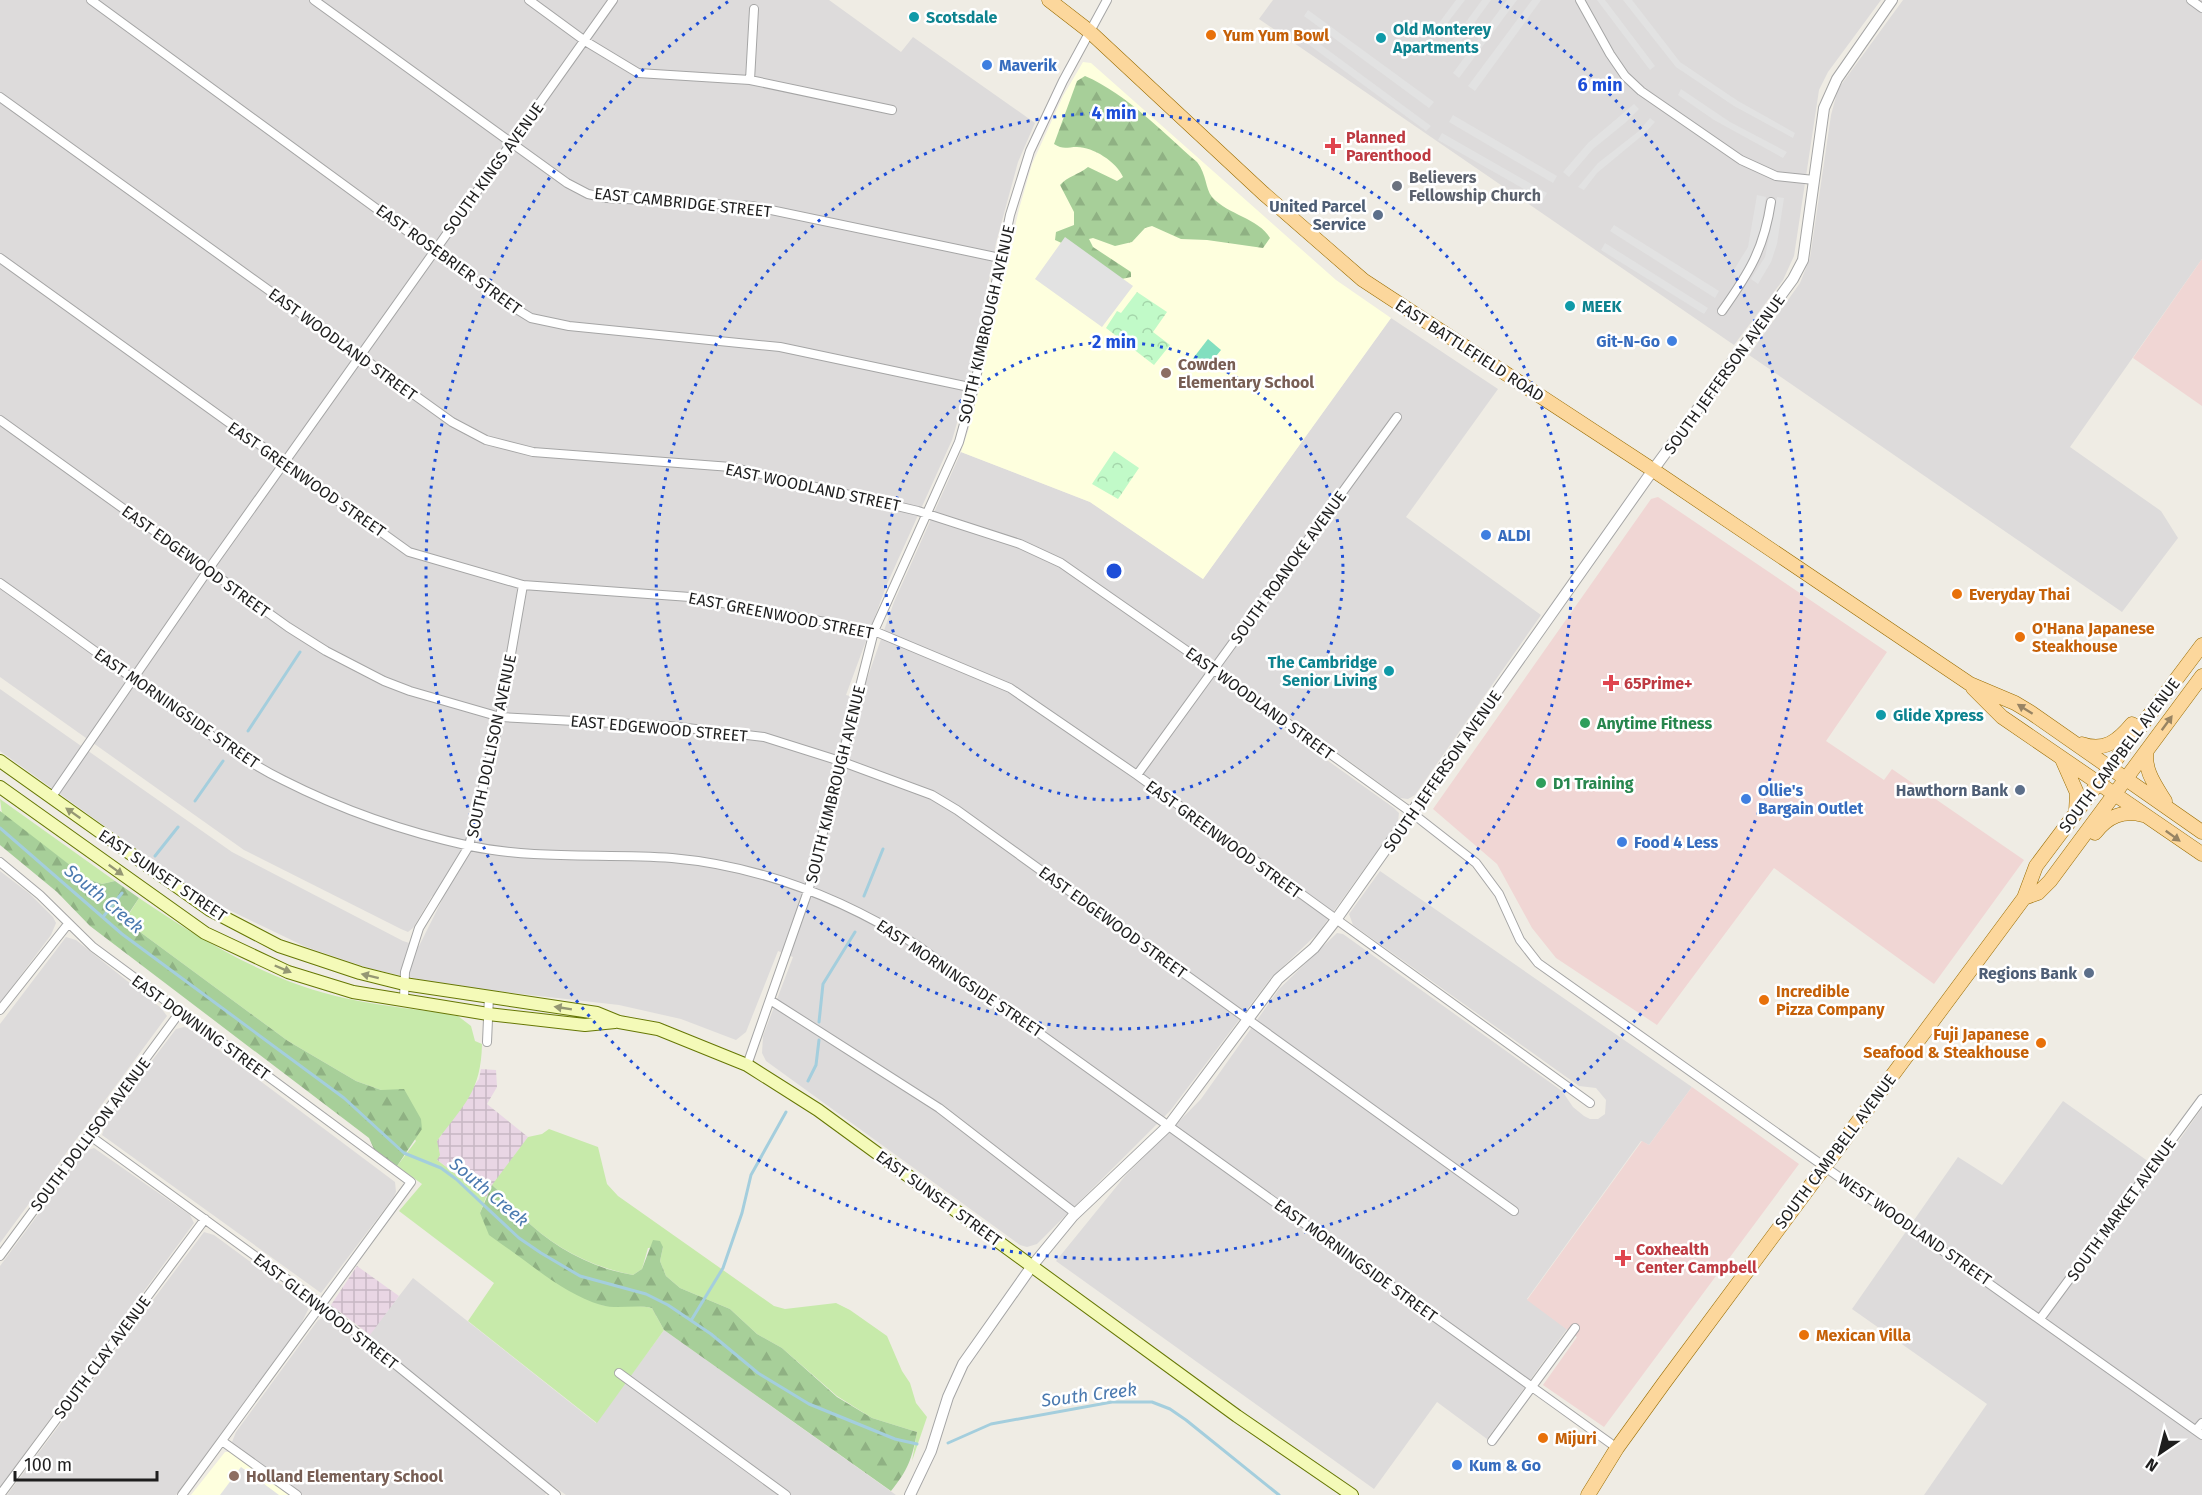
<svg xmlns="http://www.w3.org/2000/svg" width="2202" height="1495" viewBox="0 0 2202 1495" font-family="'Fira Sans',sans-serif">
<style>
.residential{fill:#dddbdb}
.commercial{fill:#f0d6d4}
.industrial{fill:url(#industrial-grid)}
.education{fill:#feffde}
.grass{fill:#c7eaaa}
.forest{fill:url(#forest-firs)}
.park{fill:url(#park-crowns)}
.pitch{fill:#82dfbf}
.parking{fill:#e2e2e2}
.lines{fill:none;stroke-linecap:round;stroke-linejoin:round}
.stream{stroke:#a4cedd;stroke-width:3}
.minor-casing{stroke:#a5a5a5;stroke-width:10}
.tertiary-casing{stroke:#a5a5a5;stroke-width:12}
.secondary-casing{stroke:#667704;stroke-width:14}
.primary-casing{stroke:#996c00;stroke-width:15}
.minor{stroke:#fff;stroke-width:8}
.tertiary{stroke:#fff;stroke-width:10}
.secondary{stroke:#f4fab8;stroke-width:12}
.primary{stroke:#fcd79c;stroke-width:14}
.oneway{fill:#988463}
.oneway2{fill:#949773}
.ring{fill:none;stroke:#1d4ed8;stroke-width:3;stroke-dasharray:3 6}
.culture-dot{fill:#0f9aa8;stroke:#fff;stroke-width:2}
.food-dot{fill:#e8710a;stroke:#fff;stroke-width:2}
.shop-dot{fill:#3f7fe0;stroke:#fff;stroke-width:2}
.health-dot{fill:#e0444e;stroke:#fff;stroke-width:2}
.worship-dot{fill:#6b7280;stroke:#fff;stroke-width:2}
.service-dot{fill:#5c6f8a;stroke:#fff;stroke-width:2}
.education-dot{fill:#8d6e63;stroke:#fff;stroke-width:2}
.leisure-dot{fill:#2e9e5b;stroke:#fff;stroke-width:2}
.labels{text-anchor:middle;stroke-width:5;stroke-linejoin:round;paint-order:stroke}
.culture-label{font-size:16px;font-weight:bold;fill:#0d838f;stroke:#fff;text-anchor:start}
.food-label{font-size:16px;font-weight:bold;fill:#c56008;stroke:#fff;text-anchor:start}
.shop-label{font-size:16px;font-weight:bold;fill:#366cbe;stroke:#fff;text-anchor:start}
.health-label{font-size:16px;font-weight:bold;fill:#be3a42;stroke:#fff;text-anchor:start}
.street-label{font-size:16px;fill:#1e1e1e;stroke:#fff}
.worship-label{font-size:16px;font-weight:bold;fill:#5b616d;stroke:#fff;text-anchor:start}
.service-label{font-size:16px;font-weight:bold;fill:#4e5e75;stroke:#fff;text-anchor:end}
.education-label{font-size:16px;font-weight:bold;fill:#785e54;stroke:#fff;text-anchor:start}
.leisure-label{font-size:16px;font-weight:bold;fill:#27864d;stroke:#fff;text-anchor:start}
.water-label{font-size:18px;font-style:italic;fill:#4a79af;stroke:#fff}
.centre{fill:#1d4ed8;stroke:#fff;stroke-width:3}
.ring-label{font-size:18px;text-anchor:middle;font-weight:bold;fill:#1d4ed8;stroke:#fff;stroke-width:5;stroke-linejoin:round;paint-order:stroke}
</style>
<defs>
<pattern id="industrial-grid" width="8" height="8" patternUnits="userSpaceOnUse" patternTransform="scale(1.5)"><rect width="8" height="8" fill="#e9d6e4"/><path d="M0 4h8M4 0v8" fill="none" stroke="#c7b7c3"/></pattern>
<pattern id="forest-firs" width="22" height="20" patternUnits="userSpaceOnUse" patternTransform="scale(1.5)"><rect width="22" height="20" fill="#a7cf99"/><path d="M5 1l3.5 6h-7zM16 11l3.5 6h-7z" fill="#8fb183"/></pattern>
<pattern id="park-crowns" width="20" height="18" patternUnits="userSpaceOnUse" patternTransform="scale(1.5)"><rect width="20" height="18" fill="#c1fac8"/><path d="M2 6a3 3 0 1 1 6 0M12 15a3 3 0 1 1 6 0" fill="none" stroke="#a5d6ab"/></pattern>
</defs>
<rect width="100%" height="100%" fill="#efece4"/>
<path class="residential" d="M0,0H829L901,52L913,37L1035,123L1018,162L996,243L971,375L952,440L887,584L846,695L860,699L894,602L961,452L1090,502L1203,579L1391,318L1498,389L1406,517L1541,615L1415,795L1408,799L1400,798L1271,704L1264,715L1394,808L1399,813L1398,822L1318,933L1270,979L1170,1111L1037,1244L1027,1247L1020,1245L766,1061L762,1053L763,1036L793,957L778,951L746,1032L736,1040L681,1019L619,1005L450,986L371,969L306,947L221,906L184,883L0,751V689L232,852L403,941L419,946L442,900L432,896L413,928L408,932L401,929L244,850L0,677Z
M1273,0H1881L1828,72L1819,90L1794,256L1783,280L1734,345L1259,19Z
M1903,0H2202V259L2070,447L2161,511L2178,538L2122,612L1749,355L1800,283L1810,258L1831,115L1838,89Z
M0,871L30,894L53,917L56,923L51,935L0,1003Z
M1380,871L1692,1087L1649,1145L1641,1141L1527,1299L1567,1329L1487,1439L1437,1402L1374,1489L1056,1261L1125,1176L1201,1099L1279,989L1337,933L1343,934L1562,1091L1573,1107L1584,1116L1590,1119H1598L1605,1114L1606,1100L1596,1088L1579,1086L1353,925L1349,914Z
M66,937L76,940L161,1008L167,1016L0,1243V1024Z
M184,1027L191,1029L395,1182L396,1192L393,1198L321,1293L102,1135L107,1120L176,1029Z
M2063,1101L2159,1169L2202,1108V1495H1924L1987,1404L1852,1309L1958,1157L2002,1185Z
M94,1148L190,1215L194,1223L0,1487V1266L85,1151Z
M204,1232L214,1235L310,1306L300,1326L176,1495H7Z
M413,1278L596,1423L664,1330L896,1495H566L552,1485L545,1495H303L234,1445L232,1442L236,1432L318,1320L326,1317L362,1344Z"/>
<path class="commercial" d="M2202,259V406L2133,358Z
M1658,497L1887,652L1826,741L1884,780L1892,769L2024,860L1934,984L1774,868L1657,1025L1556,958L1532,928L1497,864L1433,809L1651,499Z
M1692,1087L1799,1164L1604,1427L1543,1385L1577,1337L1527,1300L1642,1141L1649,1145Z"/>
<path class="industrial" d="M481,1069L496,1070L497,1087L487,1104L528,1137L486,1197L437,1160V1141L479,1079Z
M357,1266L399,1296L370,1335L331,1305Z"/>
<path class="education" d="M1083,62L1091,63L1336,280L1391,318L1203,579L1090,502L961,452L969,428L1019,209L1032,164L1063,96Z
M225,1452H230L289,1495H191Z"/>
<path class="grass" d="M0,799L115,881L102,884L88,879L2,814Z
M139,898C204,942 272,983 349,999C385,1007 422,1009 458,1016L471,1026L475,1041L482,1044C481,1092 464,1104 437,1141L440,1155L437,1160L486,1197L480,1213L601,1305C618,1308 634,1304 652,1308L664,1330L597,1423L468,1321L494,1283L399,1211L422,1184L397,1166L416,1141L381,1090L356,1081L288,1041L136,929L127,917Z
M549,1129L598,1147L607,1184L618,1196L774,1306L785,1309L836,1303L850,1310L887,1336L902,1371L910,1383L916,1403L927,1417L912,1461L917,1432L872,1418L837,1396L782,1348L757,1334L730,1309L680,1288L666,1276L660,1261L663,1247L648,1248L642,1269L633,1275C596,1268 560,1251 531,1225C517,1213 506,1197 492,1185L528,1137L542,1134Z"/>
<path class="forest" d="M1085,76C1127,94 1163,133 1197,162C1207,175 1205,188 1212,197C1228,215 1258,218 1270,238L1263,248L1207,240L1181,239L1152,226L1145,228L1132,242L1115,246L1093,238L1089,239L1093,247L1131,272V277L1117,280L1066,245L1055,240L1056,232L1074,225V212L1060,185C1068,176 1078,175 1088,167L1117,181L1123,177C1117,162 1093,147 1077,147C1067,147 1063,150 1054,144L1077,81Z
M0,811L88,879L102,884L115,881L139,898L127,916L136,929L288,1041L356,1081L381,1090L404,1089L421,1119L422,1129L397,1166L374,1149L369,1138L90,926L57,892L0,845Z
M492,1185C506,1197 517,1213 531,1225C560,1251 596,1269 633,1275L642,1269L653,1240L660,1241L663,1247L660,1261L666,1276L680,1288L730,1309L757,1334L782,1348L837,1397L872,1418L917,1432C912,1459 908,1470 891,1491L664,1330L652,1308C634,1304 618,1310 601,1305C564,1294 531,1264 500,1243L489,1235L480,1213Z"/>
<path class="park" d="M1137,292L1167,312L1153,332L1170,345L1154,365L1106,328L1117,311L1121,313Z
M1114,451L1139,468L1118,499L1092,484Z"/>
<path class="pitch" d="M1208,339L1221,350L1204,371L1191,361Z"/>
<path class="parking" d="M1456,0H1465L1435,39L1430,35Z
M1482,0H1491L1453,52L1447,48Z
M1507,0H1517L1459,78L1453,73Z
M1532,0H1541L1475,91L1468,86Z
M1597,0H1605L1655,66L1650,70Z
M1623,0H1632L1680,62L1738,101L1795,133L1793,138L1734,106L1676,67Z
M1308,10L1434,102L1429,108L1304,16Z
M1298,28L1431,126L1426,131L1293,33Z
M1681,89L1730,122L1787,152L1783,158L1714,120L1678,95Z
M1634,104L1639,109L1625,123L1593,149L1569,177L1563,172L1588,143Z
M1453,115L1557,176L1553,183L1449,122Z
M1650,118L1655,122L1644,134L1597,173L1584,190L1578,187L1598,163L1639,131Z
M1442,133L1547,193L1543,200L1438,140Z
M1757,195L1766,197L1760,234L1753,255L1738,278L1732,273L1748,247Z
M1777,197L1784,198L1777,244L1771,262L1758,284L1751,279L1765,257Z
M1614,225L1719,291L1715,298L1610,231Z
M1065,237L1133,286L1102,327L1035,279Z
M1605,243L1708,308L1704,314L1601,250Z
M241,1467L279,1495H220Z"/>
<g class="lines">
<path class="stream" d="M248,731L300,652
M195,801L223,761
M0,828L122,934L344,1098L404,1153L441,1168L456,1179L519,1238L541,1253L580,1276L646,1294L668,1305L711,1334L758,1373L809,1404L895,1439L917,1444
M155,856L178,827
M864,896L883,849
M103,917L122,893
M819,1022L823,984L855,932
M808,1081L816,1065L819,1040
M692,1319L723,1268L742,1213L751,1175L786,1112
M948,1443L991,1424L1112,1402H1152L1170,1409L1186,1420L1279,1495"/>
<g class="minor-casing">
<path id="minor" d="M91,0L500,299L531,318L569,326L780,347L974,388
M314,0L567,183L588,194L607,198L752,206L1000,258
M529,0L585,41L638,73L750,80L892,110
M1580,0L1610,54L1625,76L1641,91L1741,160L1776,176L1814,180
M2191,0L2202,8
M750,80L754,9
M0,97L452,422L486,440L533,452L731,467L918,511L1020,544L1061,563L1213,669L1412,813L1476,863L1499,894L1520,940L1538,963L2202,1435
M0,258L409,552L523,585L690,597L874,631L1010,688L1137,775L1590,1103
M1722,311C1749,273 1764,249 1771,202
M0,420L288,627L326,651L384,681L410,691L500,717L670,726L764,737L840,761L932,795L957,810L1514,1211
M0,583C54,621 107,660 161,699C200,727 240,759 283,780C342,810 405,832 470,846C537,860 604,853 672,858C761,866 844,899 918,946L1617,1448
M1137,775L1397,417
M51,798L213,563L613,0
M0,862L40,895L93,947L411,1182L182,1495
M404,999L405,972L419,928L469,846L500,717L523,585
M770,1000L939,1108L1075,1213
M0,1010L68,924
M487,1042L489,996
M747,1065L809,888L874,631L959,442L974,388L1010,215L1030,151L1063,81L1107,0
M89,1135L321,1304L556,1495
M0,1256L180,1012
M2040,1319L2202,1099
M619,1373L786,1495
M2196,1430L2202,1423
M222,1441L297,1495
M1492,1441L1575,1328
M0,1495L205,1219"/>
</g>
<g class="tertiary-casing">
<path id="tertiary" d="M910,1495L931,1451L948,1397L963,1364L1032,1266L1073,1216L1169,1125L1278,979L1314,948L1335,921L1653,470L1793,279L1803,260L1824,108L1837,79L1892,0"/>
</g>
<g class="secondary-casing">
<path id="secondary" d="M0,761L210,910L279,946L360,973L404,984L597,1013L619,1022L658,1029L747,1065L818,1110L1237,1416L1352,1495
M0,787L205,933L288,972L353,992L488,1014L585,1025L615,1022"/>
</g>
<g class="primary-casing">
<path id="primary" d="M1049,0L1089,31L1263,193L1363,280L1653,470L1970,684L2015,703L2030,712L2202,832
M1973,688L2002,717L2202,854
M2082,744C2104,752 2118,741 2132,724
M2147,750C2143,769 2155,785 2165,801
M2062,759L2077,793L2076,811
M2095,833C2108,816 2123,810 2143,815
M2024,898L2038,893L2050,881L2202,676
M1588,1495L1617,1448L1664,1383L2024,898L2036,866L2202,645"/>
</g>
<use href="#minor" class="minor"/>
<use href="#tertiary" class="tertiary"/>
<use href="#secondary" class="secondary"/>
<use href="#primary" class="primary"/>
</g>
<defs><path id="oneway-solid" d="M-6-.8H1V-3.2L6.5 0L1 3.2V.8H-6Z" transform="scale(1.5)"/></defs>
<g class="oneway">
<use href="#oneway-solid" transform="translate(2025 709) rotate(-148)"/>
<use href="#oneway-solid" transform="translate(2167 723) rotate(-54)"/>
<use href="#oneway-solid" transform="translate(2173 836) rotate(36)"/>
</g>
<g class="oneway2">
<use href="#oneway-solid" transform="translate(73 813) rotate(-145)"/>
<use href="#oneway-solid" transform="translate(116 870) rotate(36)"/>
<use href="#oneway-solid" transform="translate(283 969) rotate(23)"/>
<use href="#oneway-solid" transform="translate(370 976) rotate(-166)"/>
<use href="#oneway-solid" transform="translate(563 1008) rotate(-171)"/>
</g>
<g class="ring">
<circle cx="1114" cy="571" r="229"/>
<circle cx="1114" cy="571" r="458"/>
<path d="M1499 1A688 688 0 1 1 729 1"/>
</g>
<g class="culture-dot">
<circle cx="914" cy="17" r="6"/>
<circle cx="1381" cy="38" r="6"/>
<circle cx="1570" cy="306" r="6"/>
<circle cx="1389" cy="671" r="6"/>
<circle cx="1881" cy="715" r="6"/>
</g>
<g class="food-dot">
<circle cx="1211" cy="35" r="6"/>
<circle cx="1957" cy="594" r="6"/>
<circle cx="2020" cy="637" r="6"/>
<circle cx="1764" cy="1000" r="6"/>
<circle cx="2041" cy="1043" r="6"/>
<circle cx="1804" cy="1335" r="6"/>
<circle cx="1543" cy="1438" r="6"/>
</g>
<g class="shop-dot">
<circle cx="987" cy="65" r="6"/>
<circle cx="1672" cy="341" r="6"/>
<circle cx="1486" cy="535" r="6"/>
<circle cx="1746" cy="799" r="6"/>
<circle cx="1622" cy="842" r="6"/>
<circle cx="1457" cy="1465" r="6"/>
</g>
<g class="health-dot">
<path d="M1330 137h6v6h6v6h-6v6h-6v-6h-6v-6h6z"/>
<path d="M1608 674h6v6h6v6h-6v6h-6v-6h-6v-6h6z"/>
<path d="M1620 1249h6v6h6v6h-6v6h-6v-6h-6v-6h6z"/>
</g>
<circle class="worship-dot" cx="1397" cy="186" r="6"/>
<g class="service-dot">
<circle cx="1378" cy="215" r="6"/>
<circle cx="2020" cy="790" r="6"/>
<circle cx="2089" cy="973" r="6"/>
</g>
<g class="education-dot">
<circle cx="1166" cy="373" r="6"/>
<circle cx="234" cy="1476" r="6"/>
</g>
<g class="leisure-dot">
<circle cx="1585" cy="723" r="6"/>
<circle cx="1541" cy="783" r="6"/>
</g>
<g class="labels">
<g class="culture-label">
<text x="926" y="23">Scotsdale</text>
<text x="1393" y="35">Old Monterey<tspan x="1393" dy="18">Apartments</tspan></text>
<text x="1582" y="312">MEEK</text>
<text x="1377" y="668" text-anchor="end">The Cambridge<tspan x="1377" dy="18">Senior Living</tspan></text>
<text x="1893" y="721">Glide Xpress</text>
</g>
<g class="food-label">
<text x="1223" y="41">Yum Yum Bowl</text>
<text x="1969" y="600">Everyday Thai</text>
<text x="2032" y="634">O'Hana Japanese<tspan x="2032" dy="18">Steakhouse</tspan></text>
<text x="1776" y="997">Incredible<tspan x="1776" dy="18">Pizza Company</tspan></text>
<text x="2029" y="1040" text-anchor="end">Fuji Japanese<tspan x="2029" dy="18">Seafood &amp; Steakhouse</tspan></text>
<text x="1816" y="1341">Mexican Villa</text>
<text x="1555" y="1444">Mijuri</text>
</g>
<g class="shop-label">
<text x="999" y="71">Maverik</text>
<text x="1660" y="347" text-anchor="end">Git-N-Go</text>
<text x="1498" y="541">ALDI</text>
<text x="1758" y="796">Ollie's<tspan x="1758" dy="18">Bargain Outlet</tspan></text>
<text x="1634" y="848">Food 4 Less</text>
<text x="1469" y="1471">Kum &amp; Go</text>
</g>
<g class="health-label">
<text x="1346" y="143">Planned<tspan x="1346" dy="18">Parenthood</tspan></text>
<text x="1624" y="689">65Prime+</text>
<text x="1636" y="1255">Coxhealth<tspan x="1636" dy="18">Center Campbell</tspan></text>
</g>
<g class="street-label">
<text transform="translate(493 168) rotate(-54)" y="6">SOUTH KINGS AVENUE</text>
<text transform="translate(683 202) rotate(6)" y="6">EAST CAMBRIDGE STREET</text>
<text transform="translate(449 259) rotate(36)" y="6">EAST ROSEBRIER STREET</text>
<text transform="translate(986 324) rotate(-77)" y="6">SOUTH KIMBROUGH AVENUE</text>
<text transform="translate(343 344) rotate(36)" y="6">EAST WOODLAND STREET</text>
<text transform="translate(1470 350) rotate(33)" y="6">EAST BATTLEFIELD ROAD</text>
<text transform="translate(1724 374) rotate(-54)" y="6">SOUTH JEFFERSON AVENUE</text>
<text transform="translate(307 479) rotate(35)" y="6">EAST GREENWOOD STREET</text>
<text transform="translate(813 487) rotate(12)" y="6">EAST WOODLAND STREET</text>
<text transform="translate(196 561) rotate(36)" y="6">EAST EDGEWOOD STREET</text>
<text transform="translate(1288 567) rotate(-54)" y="6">SOUTH ROANOKE AVENUE</text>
<text transform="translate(781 615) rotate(11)" y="6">EAST GREENWOOD STREET</text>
<text transform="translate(1260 703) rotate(36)" y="6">EAST WOODLAND STREET</text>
<text transform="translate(177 708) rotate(35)" y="6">EAST MORNINGSIDE STREET</text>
<text transform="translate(659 728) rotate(5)" y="6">EAST EDGEWOOD STREET</text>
<text transform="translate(491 746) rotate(-78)" y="6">SOUTH DOLLISON AVENUE</text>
<text transform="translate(2119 755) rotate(-53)" y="6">SOUTH CAMPBELL AVENUE</text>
<text transform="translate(1442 771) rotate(-55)" y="6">SOUTH JEFFERSON AVENUE</text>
<text transform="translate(835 784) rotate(-76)" y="6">SOUTH KIMBROUGH AVENUE</text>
<text transform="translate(1224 839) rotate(36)" y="6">EAST GREENWOOD STREET</text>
<text transform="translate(163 875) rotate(34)" y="6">EAST SUNSET STREET</text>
<text transform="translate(1113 922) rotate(36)" y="6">EAST EDGEWOOD STREET</text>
<text transform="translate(960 978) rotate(34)" y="6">EAST MORNINGSIDE STREET</text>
<text transform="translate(201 1027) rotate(36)" y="6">EAST DOWNING STREET</text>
<text transform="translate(90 1134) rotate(-53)" y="6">SOUTH DOLLISON AVENUE</text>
<text transform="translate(1835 1151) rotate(-53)" y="6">SOUTH CAMPBELL AVENUE</text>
<text transform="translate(939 1198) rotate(36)" y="6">EAST SUNSET STREET</text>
<text transform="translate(2121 1209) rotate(-54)" y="6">SOUTH MARKET AVENUE</text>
<text transform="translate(1915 1229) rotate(35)" y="6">WEST WOODLAND STREET</text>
<text transform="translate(1356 1260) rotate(36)" y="6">EAST MORNINGSIDE STREET</text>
<text transform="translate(326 1311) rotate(38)" y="6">EAST GLENWOOD STREET</text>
<text transform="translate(102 1357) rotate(-53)" y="6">SOUTH CLAY AVENUE</text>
</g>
<g class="worship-label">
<text x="1409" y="183">Believers<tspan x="1409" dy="18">Fellowship Church</tspan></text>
</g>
<g class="service-label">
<text x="1366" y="212">United Parcel<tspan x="1366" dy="18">Service</tspan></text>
<text x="2008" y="796">Hawthorn Bank</text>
<text x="2077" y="979">Regions Bank</text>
</g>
<g class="education-label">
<text x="1178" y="370">Cowden<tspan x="1178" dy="18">Elementary School</tspan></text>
<text x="246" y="1482">Holland Elementary School</text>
</g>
<g class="leisure-label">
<text x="1597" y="729">Anytime Fitness</text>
<text x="1553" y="789">D1 Training</text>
</g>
<g class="water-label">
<text transform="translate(104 899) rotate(40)" y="6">South Creek</text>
<text transform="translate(489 1192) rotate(40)" y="6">South Creek</text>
<text transform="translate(1089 1395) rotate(-7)" y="6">South Creek</text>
</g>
</g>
<circle cx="1114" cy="571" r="9" class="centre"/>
<g class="ring-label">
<text x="1600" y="91">6 min</text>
<text x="1114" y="119">4 min</text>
<text x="1114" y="348">2 min</text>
</g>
<g transform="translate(2160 1453) rotate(215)" stroke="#ffffff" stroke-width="4.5" paint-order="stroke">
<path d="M0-4.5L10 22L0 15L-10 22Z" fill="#1e1e1e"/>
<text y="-9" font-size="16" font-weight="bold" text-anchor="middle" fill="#1e1e1e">N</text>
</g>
<path d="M15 1471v9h142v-9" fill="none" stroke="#1e1e1e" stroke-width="3"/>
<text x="24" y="1471" font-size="18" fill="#1e1e1e" stroke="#ffffff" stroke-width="4.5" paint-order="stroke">100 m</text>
</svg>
